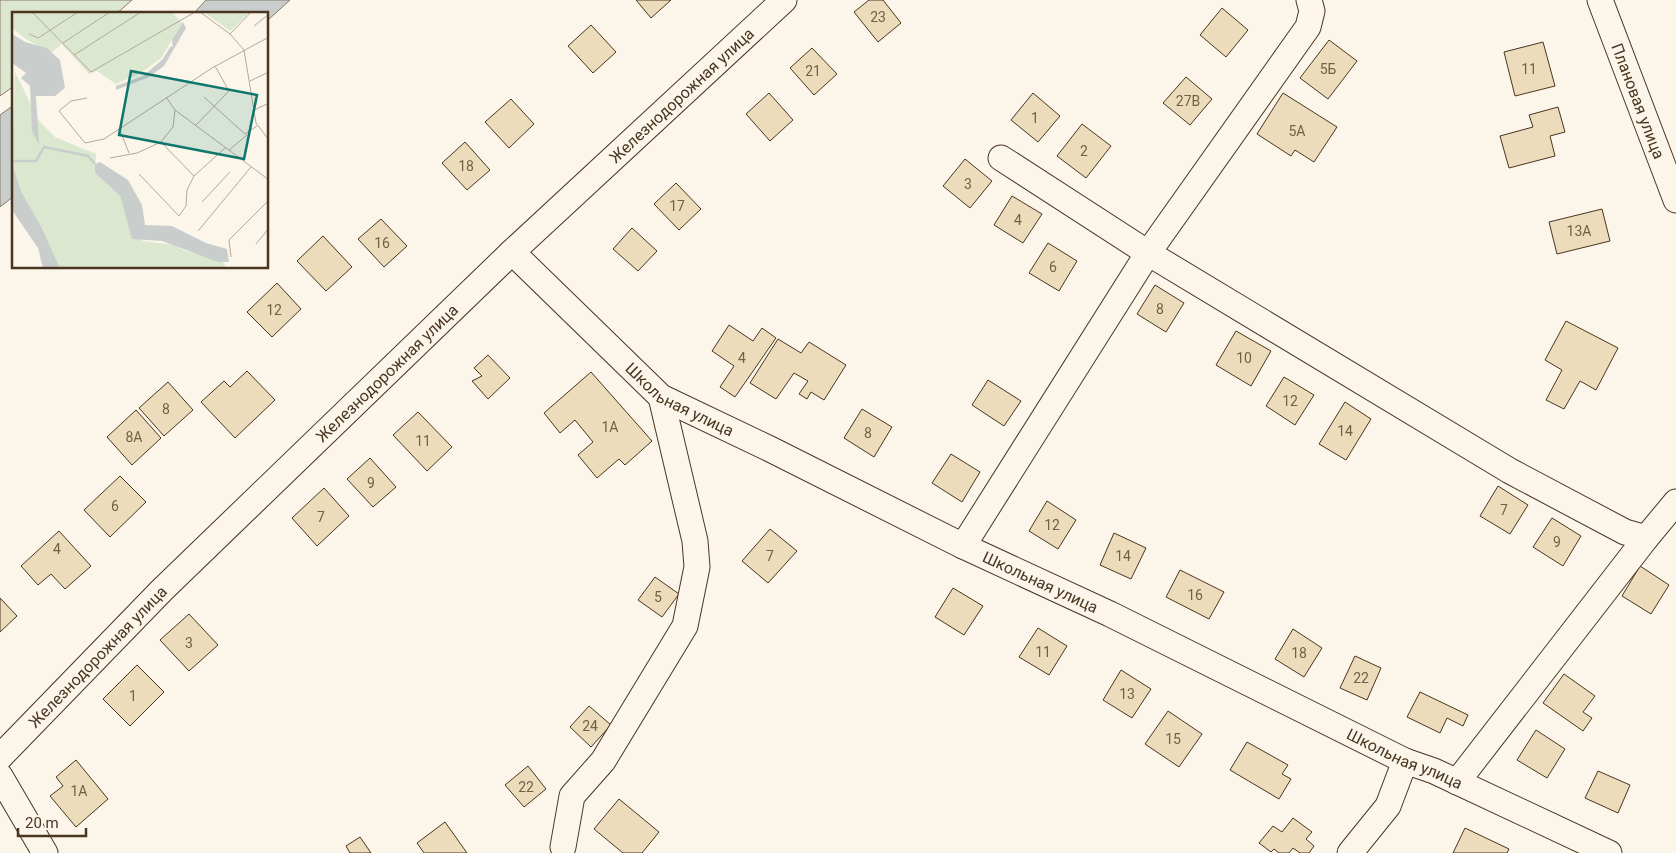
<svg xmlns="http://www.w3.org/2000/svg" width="1676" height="853" viewBox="0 0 1676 853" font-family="Roboto,sans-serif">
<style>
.green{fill:#dce7d0;stroke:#887966}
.water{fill:#c9cecd;stroke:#887966}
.building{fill:#ecdcbc;stroke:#4a3520}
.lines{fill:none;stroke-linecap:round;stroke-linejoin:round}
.minor-casing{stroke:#4a3520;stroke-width:27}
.minor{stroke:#fbf6e9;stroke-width:25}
.labels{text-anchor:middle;stroke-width:4;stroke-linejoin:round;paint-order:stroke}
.number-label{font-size:14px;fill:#725f47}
.street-label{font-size:16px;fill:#4a3520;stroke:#fbf6e9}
.inset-river{fill:none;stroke:#c9cecd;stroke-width:2.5}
.inset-road{fill:none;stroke:#b4a999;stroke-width:1}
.view{fill:#0f766e;fill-opacity:0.15;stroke:#0f766e;stroke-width:2.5}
.inset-edge{fill:none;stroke:#4a3520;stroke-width:2.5}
</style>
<rect width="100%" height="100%" fill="#fbf6e9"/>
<path class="green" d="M0,0H132L116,14H14V86L0,96Z"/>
<path class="water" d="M206,0H290L268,20V14H193Z
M14,105V196L0,207V115Z"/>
<path class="building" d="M636,0H671L651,18Z
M869,0H883L901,23L878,42L854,12Z
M1222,8L1248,30L1226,57L1200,35Z
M591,25L616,52L593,73L568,46Z
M1329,40L1357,61L1328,99L1300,78Z
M1543,42L1555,86L1515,96L1504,52Z
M812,48L837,74L814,95L790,68Z
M1186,77L1212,99L1190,125L1163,103Z
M769,93L793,120L770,141L746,114Z
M1033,93L1060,116L1038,142L1011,120Z
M1283,93L1337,127L1314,162L1295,150L1291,156L1257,134Z
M511,99L534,124L509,148L485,122Z
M1558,107L1565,132L1550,136L1555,156L1509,168L1500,136L1533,127L1529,115Z
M1082,124L1111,146L1086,178L1057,156Z
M465,142L490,170L467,190L442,163Z
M965,159L992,181L970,208L943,186Z
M676,183L701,209L679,230L654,204Z
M1012,196L1042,214L1023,243L994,225Z
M1602,209L1610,241L1557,254L1549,222Z
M381,219L407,246L384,267L358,239Z
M632,228L657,251L638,271L613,249Z
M323,236L352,267L326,291L297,261Z
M1048,243L1077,261L1059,291L1029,273Z
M277,283L301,309L272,337L247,312Z
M1155,285L1184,303L1166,332L1137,314Z
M1566,321L1618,348L1596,390L1580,381L1564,409L1546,400L1562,370L1545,360Z
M729,325L753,341L762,328L776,338L735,397L720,387L734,366L712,351Z
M1236,331L1271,351L1251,386L1216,365Z
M778,339L801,353L809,342L846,365L824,400L811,392L807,399L799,394L808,381L794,373L776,399L750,383Z
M488,355L510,378L488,399L472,381L482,376L474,368Z
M247,371L275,400L235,438L201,402L224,381L230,387Z
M591,372L652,441L625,465L619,459L597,478L578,455L593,442L575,420L560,433L544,413Z
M1284,377L1314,395L1295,425L1266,406Z
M988,380L1021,401L1004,426L972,405Z
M168,382L193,410L164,436L139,408Z
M1345,402L1371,419L1346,460L1319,444Z
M862,409L892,427L874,457L844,438Z
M136,410L161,438L132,465L107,437Z
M418,412L452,447L427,471L393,435Z
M951,454L980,472L962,502L932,483Z
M370,458L396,487L373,507L347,479Z
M120,476L146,502L110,537L84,510Z
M1498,486L1528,505L1510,534L1480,516Z
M324,488L349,516L317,546L292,518Z
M1047,501L1076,520L1058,549L1029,531Z
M1552,518L1581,536L1563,566L1533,547Z
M770,529L797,551L768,583L742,561Z
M59,531L91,566L65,589L51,574L38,585L21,566Z
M1114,533L1146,548L1131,579L1100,565Z
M1640,566L1669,585L1651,614L1622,596Z
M1180,570L1224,592L1209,619L1166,597Z
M655,577L679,594L662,617L638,600Z
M953,588L983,606L964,635L935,617Z
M0,598L17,616L0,632Z
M189,614L218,645L189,671L160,640Z
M1038,628L1067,646L1049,675L1019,657Z
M1293,629L1322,648L1304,677L1275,659Z
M1355,656L1381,668L1367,700L1340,688Z
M137,665L164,692L130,726L103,699Z
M1121,670L1151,689L1132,718L1103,700Z
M1564,674L1595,696L1583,712L1592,718L1583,731L1543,703Z
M1420,692L1468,715L1463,726L1447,718L1440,733L1407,717Z
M589,706L611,725L591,747L570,727Z
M1168,711L1202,734L1179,767L1145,744Z
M1536,730L1565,749L1547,778L1517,760Z
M1247,742L1288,765L1282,774L1291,779L1279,799L1230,770Z
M76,760L108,799L76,827L50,796L63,786L56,777Z
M528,766L546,789L524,807L505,785Z
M1598,771L1630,785L1618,813L1585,798Z
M619,799L659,832L642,853H623L594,829Z
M1293,818L1312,832L1306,839L1314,846L1309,853H1300L1293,848L1289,853H1279L1274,849L1271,852L1259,843L1273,826L1282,832Z
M445,822L467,853H424L417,843Z
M1465,828L1509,849L1507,853H1453Z
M360,837L371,853H350L346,846Z"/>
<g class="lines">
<g class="minor-casing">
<g id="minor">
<path id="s1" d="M1600,0L1676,200"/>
<path d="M1001,158L1148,253L1510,471L1625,532L1646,538L1676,502"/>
<path id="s2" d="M512,252L661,397L770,449L963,546L1110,614L1405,761L1434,771L1609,853"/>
<path d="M963,546L1148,253L1308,27L1312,11L1309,0"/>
<path id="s3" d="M0,757L162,590L512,252L784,0"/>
<path d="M0,776L45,853"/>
<path d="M1457,782L1646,538"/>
<path d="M563,847L572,796L603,761L685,626L697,567L695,541L661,397"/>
<path d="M1350,853L1388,806L1405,761"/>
</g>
</g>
<use href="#minor" class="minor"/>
</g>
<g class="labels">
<g class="number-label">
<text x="878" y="22">23</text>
<text x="1328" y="74">5Б</text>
<text x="1529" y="74">11</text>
<text x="813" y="76">21</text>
<text x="1188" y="106">27В</text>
<text x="1035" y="123">1</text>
<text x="1297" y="136">5А</text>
<text x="1084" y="156">2</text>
<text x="466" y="171">18</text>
<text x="968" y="189">3</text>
<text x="677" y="211">17</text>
<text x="1018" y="225">4</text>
<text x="1579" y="236">13А</text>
<text x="382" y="248">16</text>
<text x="1053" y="272">6</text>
<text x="1160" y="314">8</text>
<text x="274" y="315">12</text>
<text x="742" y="363">4</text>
<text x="1244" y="363">10</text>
<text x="1290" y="406">12</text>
<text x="166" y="414">8</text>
<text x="610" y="432">1А</text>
<text x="1345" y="436">14</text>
<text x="868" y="438">8</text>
<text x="134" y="442">8А</text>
<text x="423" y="446">11</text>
<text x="371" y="488">9</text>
<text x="115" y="511">6</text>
<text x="1504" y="515">7</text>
<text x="321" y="522">7</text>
<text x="1052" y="530">12</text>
<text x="1557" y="547">9</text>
<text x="57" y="554">4</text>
<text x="770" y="561">7</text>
<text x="1123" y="561">14</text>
<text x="1195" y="600">16</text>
<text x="658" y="602">5</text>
<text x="189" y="648">3</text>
<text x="1043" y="657">11</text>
<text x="1299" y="658">18</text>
<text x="1361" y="683">22</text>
<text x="1127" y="699">13</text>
<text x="133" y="701">1</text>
<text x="590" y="731">24</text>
<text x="1173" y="744">15</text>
<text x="526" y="792">22</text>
<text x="79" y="796">1А</text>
</g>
<g class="street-label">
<text dy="6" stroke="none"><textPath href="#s3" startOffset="950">Железнодорожная улица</textPath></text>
<text dy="6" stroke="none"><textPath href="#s1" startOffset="108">Плановая улица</textPath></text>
<text dy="6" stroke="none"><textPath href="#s3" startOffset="545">Железнодорожная улица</textPath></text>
<text dy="6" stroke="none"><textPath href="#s2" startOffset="225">Школьная улица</textPath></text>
<text dy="6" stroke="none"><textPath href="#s2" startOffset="630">Школьная улица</textPath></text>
<text dy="6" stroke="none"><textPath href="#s3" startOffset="140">Железнодорожная улица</textPath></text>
<text dy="6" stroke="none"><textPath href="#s2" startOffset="1035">Школьная улица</textPath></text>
</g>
</g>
<g transform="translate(12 12)">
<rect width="256" height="256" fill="#fbf6e9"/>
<path d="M0,0H160L170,11L149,46L129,61L104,72L85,59L77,62L50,32L40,40L15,28L0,16ZM192,0H238L218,19ZM3,60L27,109L43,125L84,142L83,161L108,184L116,212L131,229L162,233L171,238L211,250L214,256H48L30,216L9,179L0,151Z" fill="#dce7d0"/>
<path d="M171,10L174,16L152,54L137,65L104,78V74L131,64L150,48L159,34L161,35L160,28ZM0,22L13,30L35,36L48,48L53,76L43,84H24L27,133L20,119L18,74L9,66L14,61L0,51ZM88,150L116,168L130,193L133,213L160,214L194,231L215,237L217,250H206L150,229L120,227L108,184L83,161V152ZM0,151L9,179L30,216L48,256H31L26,236L0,198Z" fill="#c9cecd"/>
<path class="inset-river" d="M0,149H24L32,135L76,144L83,152"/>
<path class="inset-road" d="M20,0L79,60L183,0M188,0L218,22L232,38L244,111L257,128M242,14L257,2M17,22L26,26L66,0M218,22L239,0M51,31L98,0M62,43L129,0M238,69L257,60M154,85L163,98L257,168M192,85L233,122L245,114M75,86L59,89L47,99L73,131L92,127L200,56L257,25M242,98L257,91M183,114L217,79L203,54M107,116L117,141M149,130L161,115L163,98M217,138L235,123M98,146L125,141L149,130L182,164M127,162L167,204L174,194L175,178L182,164L213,136M190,190L218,160M186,219L239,155M244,232L257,216M219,245L217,228L257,188"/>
<path class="view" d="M119,59L245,83L232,147L107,123Z"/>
<rect width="256" height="256" class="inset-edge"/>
</g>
<path d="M18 828v8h68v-8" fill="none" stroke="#4a3520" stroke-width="2.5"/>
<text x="25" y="828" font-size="15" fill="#4a3520" stroke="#fbf6e9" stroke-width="4" paint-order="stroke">20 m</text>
</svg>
